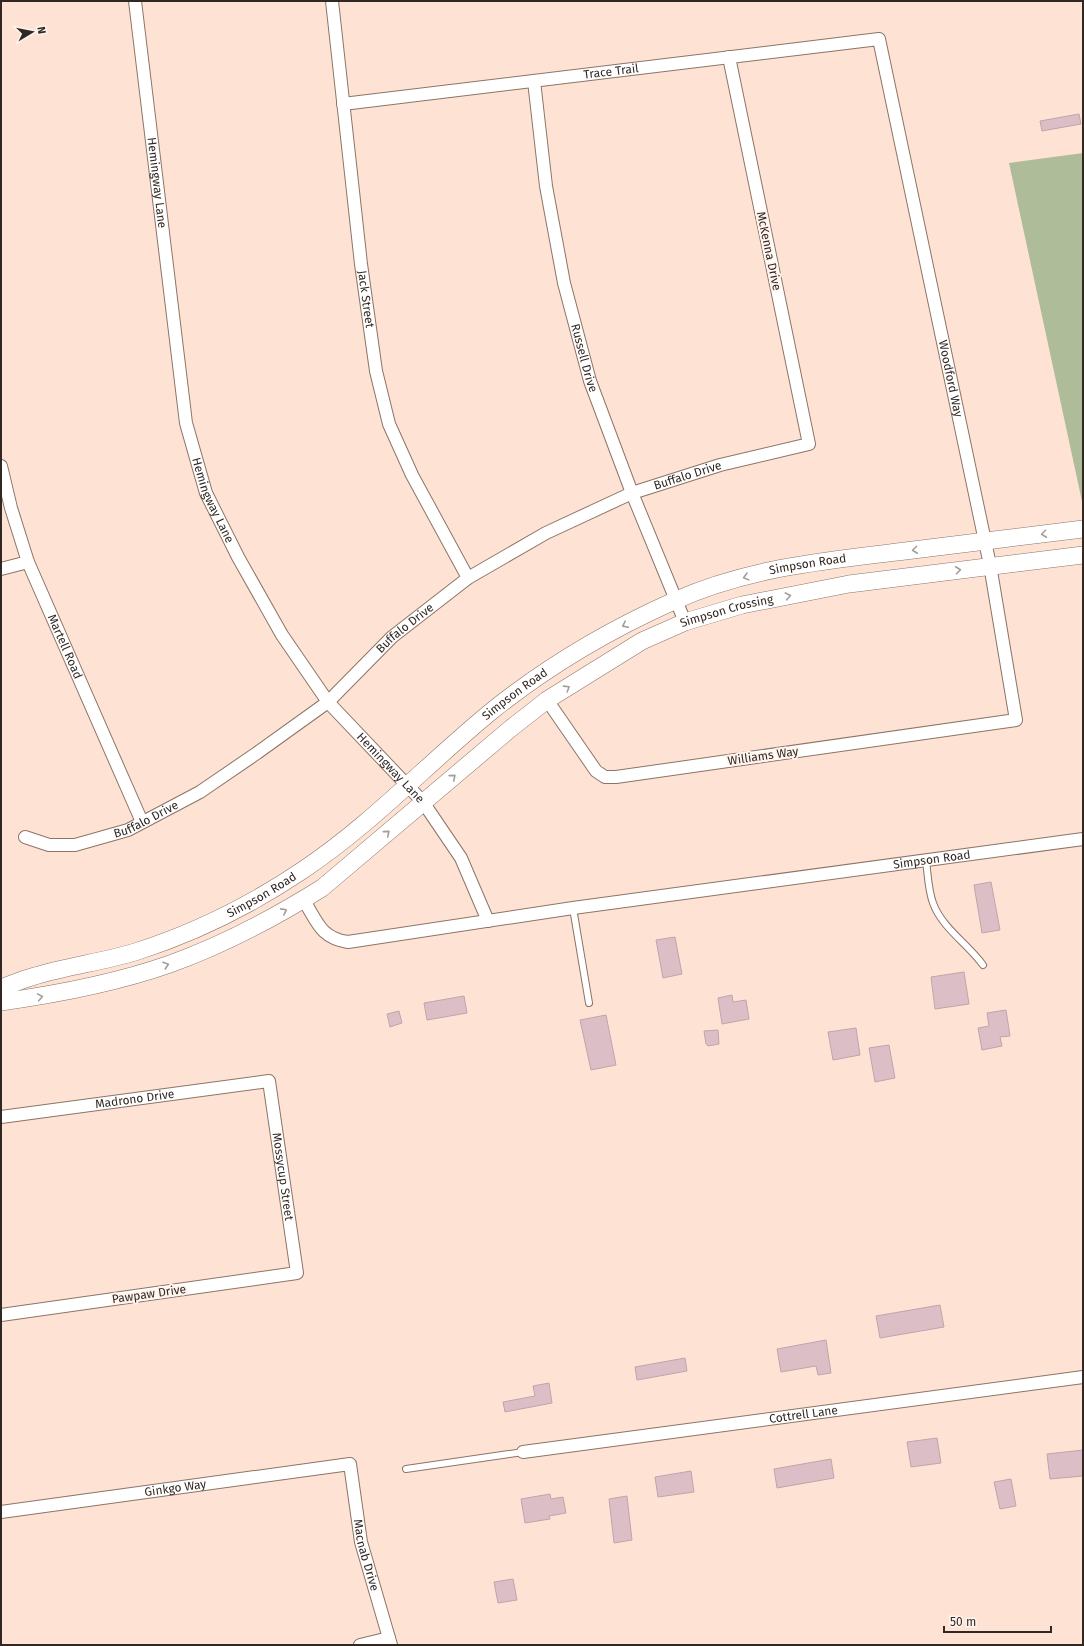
<svg xmlns="http://www.w3.org/2000/svg" width="1084" height="1646" viewBox="0 0 1084 1646" font-family="'Fira Sans',sans-serif">
<style>
.green{fill:#afbc9a}
.building{fill:#dcbec6;stroke:#c1a4ac}
.lines{fill:none;stroke-linecap:round;stroke-linejoin:round}
.lane-casing{stroke:#8c7467;stroke-width:8}
.street-casing{stroke:#8c7467;stroke-width:14}
.secondary-casing{stroke:#8c7467;stroke-width:18}
.lane{stroke:#fff;stroke-width:6}
.street{stroke:#fff;stroke-width:12}
.secondary{stroke:#fff;stroke-width:17}
.oneway{stroke:#a39e9c}
.labels{text-anchor:middle;stroke-width:4;stroke-linejoin:round;paint-order:stroke}
.street-label{font-size:12px;fill:#322823;stroke:#fff4ee}
</style>
<rect width="100%" height="100%" fill="#fee3d5"/>
<path class="green" d="M1083,153V506L1009,163Z"/>
<path class="building" d="M1079,114L1081,124L1042,131L1040,121Z
M991,882L1000,930L982,933L974,885Z
M675,937L682,974L663,978L656,940Z
M964,972L969,1004L935,1009L931,977Z
M732,995L733,1002L746,1000L749,1019L722,1024L718,998Z
M464,996L467,1013L427,1020L424,1003Z
M1006,1010L1010,1036L1000,1037L1002,1046L982,1050L978,1028L989,1026L987,1013Z
M399,1011L402,1023L390,1027L387,1014Z
M606,1015L616,1065L591,1070L580,1020Z
M856,1028L860,1055L833,1060L828,1032Z
M718,1030L719,1044L708,1046L706,1044L704,1031Z
M889,1045L895,1078L875,1082L869,1048Z
M940,1305L944,1327L880,1338L876,1316Z
M826,1340L831,1373L818,1375L816,1366L781,1372L777,1349Z
M685,1358L687,1371L637,1380L635,1367Z
M549,1383L552,1403L505,1412L503,1402L535,1396L533,1386Z
M937,1438L941,1463L911,1467L907,1442Z
M1083,1450V1476L1050,1479L1047,1454Z
M831,1459L834,1478L777,1488L774,1469Z
M691,1471L694,1492L658,1497L655,1477Z
M1011,1479L1016,1506L1000,1509L994,1482Z
M550,1494L551,1499L563,1497L566,1513L549,1516L550,1519L525,1523L521,1499Z
M627,1496L632,1540L614,1543L609,1499Z
M513,1579L517,1600L498,1603L494,1582Z"/>
<g class="lines">
<g class="lane-casing">
<path id="lane" d="M926,861C928,875 928,889 933,903C942,928 968,944 983,965
M573,908L589,1003
M406,1469L523,1452"/>
</g>
<g class="street-casing">
<g id="street">
<path id="s1" d="M135,1L186,423L206,493L238,557L282,635L328,702L423,802L461,858L488,921"/>
<path id="s2" d="M332,1L361,264L376,371L389,424L412,475L468,578"/>
<path id="s3" d="M534,81L546,186L564,283L590,381L632,493L685,622"/>
<path id="s4" d="M343,104L879,39L990,565L1016,720L616,777H605L596,771L547,700"/>
<path id="s5" d="M1,466L11,508L28,562L142,822"/>
<path d="M1,569L28,562"/>
<path id="s6" d="M25,837L49,845H75L128,830L200,792L257,753L328,702L392,637L468,578L546,533L632,493L720,465L809,444L729,57"/>
<path id="s7" d="M303,899C317,921 320,938 348,942L573,908L1083,839"/>
<path id="s8" d="M1,1117L269,1081L297,1273L1,1315"/>
<path id="s9" d="M523,1452L1083,1377"/>
<path id="s10" d="M1,1512L350,1464L361,1542L391,1645"/>
<path d="M360,1645L389,1638"/>
</g>
</g>
<g class="secondary-casing">
<g id="secondary">
<path id="s11" d="M1,988C12,984 24,979 35,976C68,966 102,962 135,952C195,933 251,905 303,870C372,824 429,762 493,710C548,666 609,630 674,601C745,569 820,561 897,552C959,544 1021,537 1083,529"/>
<path id="s12" d="M1,1002C58,994 116,983 170,964C223,945 274,918 322,888L510,729L547,700L642,641L685,622L742,605L849,584L1083,555"/>
</g>
</g>
<use href="#lane" class="lane"/>
<use href="#street" class="street"/>
<use href="#secondary" class="secondary"/>
</g>
<defs><path id="oneway-chevron" d="M-2-3.5L2.5 0L-2 3.5" fill="none" stroke-width="1.6" stroke-linecap="round" stroke-linejoin="round"/></defs>
<g class="oneway">
<use href="#oneway-chevron" transform="translate(1044 534) rotate(173)"/>
<use href="#oneway-chevron" transform="translate(915 550) rotate(173)"/>
<use href="#oneway-chevron" transform="translate(958 570) rotate(-7)"/>
<use href="#oneway-chevron" transform="translate(746 577) rotate(165)"/>
<use href="#oneway-chevron" transform="translate(788 596) rotate(-11)"/>
<use href="#oneway-chevron" transform="translate(625 625) rotate(153)"/>
<use href="#oneway-chevron" transform="translate(567 688) rotate(-32)"/>
<use href="#oneway-chevron" transform="translate(453 777) rotate(-40)"/>
<use href="#oneway-chevron" transform="translate(387 833) rotate(-40)"/>
<use href="#oneway-chevron" transform="translate(284 911) rotate(-28)"/>
<use href="#oneway-chevron" transform="translate(166 965) rotate(-18)"/>
<use href="#oneway-chevron" transform="translate(40 997) rotate(-10)"/>
</g>
<g class="labels">
<g class="street-label">
<text dy="4" stroke="none"><textPath href="#s4" startOffset="270">Trace Trail</textPath></text>
<text dy="4" stroke="none"><textPath href="#s1" startOffset="183">Hemingway Lane</textPath></text>
<text transform="translate(769 251) rotate(78)" y="4">McKenna Drive</text>
<text dy="4" stroke="none"><textPath href="#s2" startOffset="300">Jack Street</textPath></text>
<text dy="4" stroke="none"><textPath href="#s3" startOffset="282">Russell Drive</textPath></text>
<text dy="4" stroke="none"><textPath href="#s4" startOffset="887">Woodford Way</textPath></text>
<text dy="4" stroke="none"><textPath href="#s6" startOffset="775">Buffalo Drive</textPath></text>
<text dy="4" stroke="none"><textPath href="#s1" startOffset="507">Hemingway Lane</textPath></text>
<text dy="4" stroke="none"><textPath href="#s11" startOffset="926">Simpson Road</textPath></text>
<text dy="4" stroke="none"><textPath href="#s12" startOffset="839">Simpson Crossing</textPath></text>
<text dy="4" stroke="none"><textPath href="#s6" startOffset="451">Buffalo Drive</textPath></text>
<text dy="4" stroke="none"><textPath href="#s5" startOffset="192">Martell Road</textPath></text>
<text dy="4" stroke="none"><textPath href="#s11" startOffset="602">Simpson Road</textPath></text>
<text transform="translate(763 756) rotate(-8)" y="4">Williams Way</text>
<text dy="4" stroke="none"><textPath href="#s1" startOffset="831">Hemingway Lane</textPath></text>
<text dy="4" stroke="none"><textPath href="#s6" startOffset="127">Buffalo Drive</textPath></text>
<text dy="4" stroke="none"><textPath href="#s7" startOffset="655">Simpson Road</textPath></text>
<text dy="4" stroke="none"><textPath href="#s11" startOffset="278">Simpson Road</textPath></text>
<text dy="4" stroke="none"><textPath href="#s8" startOffset="135">Madrono Drive</textPath></text>
<text dy="4" stroke="none"><textPath href="#s8" startOffset="367">Mossycup Street</textPath></text>
<text transform="translate(149 1294) rotate(-8)" y="4">Pawpaw Drive</text>
<text dy="4" stroke="none"><textPath href="#s9" startOffset="283">Cottrell Lane</textPath></text>
<text dy="4" stroke="none"><textPath href="#s10" startOffset="176">Ginkgo Way</textPath></text>
<text dy="4" stroke="none"><textPath href="#s10" startOffset="445">Macnab Drive</textPath></text>
</g>
</g>
<rect width="1084" height="1646" fill="none" stroke="#322823" stroke-width="4"/>
<g transform="translate(32 32) rotate(80)" stroke="#fff4ee" stroke-width="3" paint-order="stroke">
<path d="M0-3L7 15L0 10L-7 15Z" fill="#322823"/>
<text y="-6" font-size="11" font-weight="bold" text-anchor="middle" fill="#322823">N</text>
</g>
<path d="M944 1626v6h107v-6" fill="none" stroke="#322823" stroke-width="2"/>
<text x="950" y="1626" font-size="12" fill="#322823" stroke="#fff4ee" stroke-width="3" paint-order="stroke">50 m</text>
</svg>
